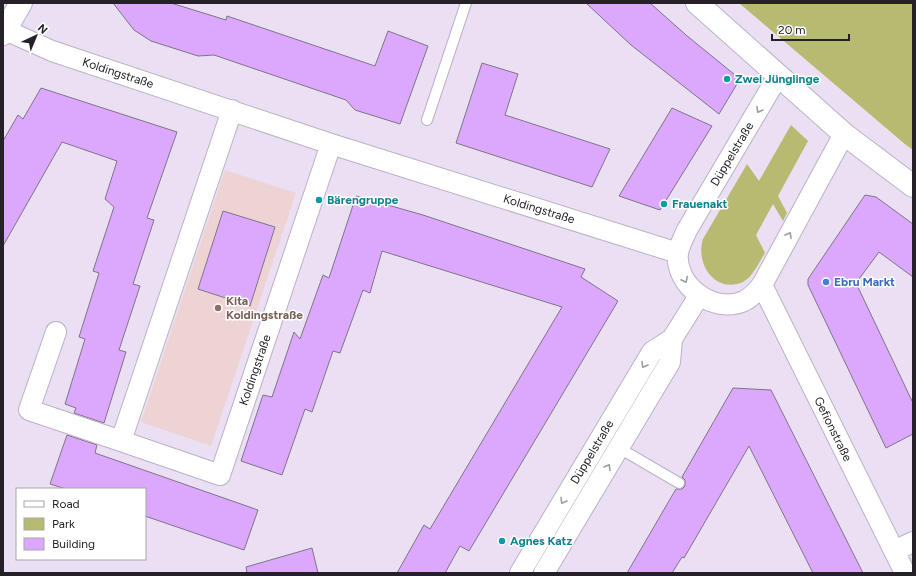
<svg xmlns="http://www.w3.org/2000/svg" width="916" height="576" viewBox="0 0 916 576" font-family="Figtree,sans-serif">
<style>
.education{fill:#eed3d4}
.green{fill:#b7ba71}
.building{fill:#dca8fe;stroke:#7f7486}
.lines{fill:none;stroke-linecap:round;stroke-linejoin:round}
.service-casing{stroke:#bcb1c4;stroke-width:12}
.minor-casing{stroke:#bcb1c4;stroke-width:22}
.tertiary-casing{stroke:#bcb1c4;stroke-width:24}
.primary-casing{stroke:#bcb1c4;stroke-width:24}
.service{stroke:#fff;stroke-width:10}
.minor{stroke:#fff;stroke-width:20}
.tertiary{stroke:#fff;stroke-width:22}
.primary{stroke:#fff;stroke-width:22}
.oneway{stroke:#9d9b9e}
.culture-dot{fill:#0f9aa8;stroke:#fff;stroke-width:1.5}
.shop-dot{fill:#3f7fe0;stroke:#fff;stroke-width:1.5}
.education-dot{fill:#8d6e63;stroke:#fff;stroke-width:1.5}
.labels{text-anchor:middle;stroke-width:3;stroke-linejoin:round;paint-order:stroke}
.street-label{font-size:12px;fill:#262128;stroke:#fff}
.culture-label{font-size:12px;font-weight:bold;fill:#0d838f;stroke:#fff;text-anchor:start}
.shop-label{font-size:12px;font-weight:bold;fill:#366cbe;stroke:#fff;text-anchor:start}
.education-label{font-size:12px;font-weight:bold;fill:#785e54;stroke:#fff;text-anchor:start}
</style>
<rect width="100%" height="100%" fill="#ebdff3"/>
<path class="education" d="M225,170L296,193L211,446L141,422Z"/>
<path class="green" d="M739,3H913V150L906,145Z
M791,125L808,141L778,196L787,213L783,221L773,204L756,235L765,253C759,262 753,277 743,282C716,294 695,265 703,239L747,164L759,181Z"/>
<path class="building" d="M113,3H171L226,20L227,16L375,66L388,31L428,46L400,124L355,110L346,100L214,55L198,56L151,41L134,30Z
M586,3H650L686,35L740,79L719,114L631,45Z
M482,63L518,74L505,115L610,149L592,187L456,143Z
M41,88L177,132L147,218L154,220L133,284L140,286L119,350L126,352L104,423L74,413L76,408L65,404L85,339L79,337L99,273L93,271L114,207L105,199L117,161L62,142L3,246V141L18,115L23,119Z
M672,108L712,126L660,210L619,196Z
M865,195L876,197L913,224V277L879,252L856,283L913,403V434L886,448L808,285V279Z
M356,196L423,215L585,269L581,277L618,301L469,551L460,546L445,573H397L424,525L430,529L562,307L382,251L370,293L363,290L340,353L333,351L312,412L305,409L282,475L241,461L263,395L272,397L294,332L300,339L323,275L329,278Z
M223,211L275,227L250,306L198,289Z
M733,388L771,390L863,573H813L749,446L684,558L682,557L672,573H627L676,489H682L685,486V480L682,477Z
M67,435L97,445L95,453L258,510L244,550L145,516V489H66L50,484Z
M312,548L318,573H247L246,567Z"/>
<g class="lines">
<g class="service-casing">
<path id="service" d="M427,120L466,3
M619,448L679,483"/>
</g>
<g class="minor-casing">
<path id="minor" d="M3,29L52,51L331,144L678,253
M778,76L687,230C684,237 679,246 678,253C674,285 714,315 744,301C751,298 757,291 762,285L844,134
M232,110L121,441L220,475L331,144
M762,285L905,573
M56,332L29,410L121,441
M894,551L913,542
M520,573L652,352L672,339L699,296
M544,573L670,362L672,339"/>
</g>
<g class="tertiary-casing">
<path id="tertiary" d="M697,3L844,134L913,186"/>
</g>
<g class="primary-casing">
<path id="primary" d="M3,34L21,3"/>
</g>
<use href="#service" class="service"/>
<use href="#minor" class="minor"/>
<use href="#tertiary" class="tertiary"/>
<use href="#primary" class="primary"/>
</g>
<defs><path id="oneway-chevron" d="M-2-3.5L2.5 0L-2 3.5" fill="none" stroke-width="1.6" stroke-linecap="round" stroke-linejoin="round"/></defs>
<g class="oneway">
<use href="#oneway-chevron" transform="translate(759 110) rotate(120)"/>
<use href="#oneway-chevron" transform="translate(789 235) rotate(-61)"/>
<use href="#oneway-chevron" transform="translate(685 280) rotate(63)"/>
<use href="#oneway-chevron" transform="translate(644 365) rotate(121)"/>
<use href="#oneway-chevron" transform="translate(608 467) rotate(-59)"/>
<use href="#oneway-chevron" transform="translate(563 501) rotate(121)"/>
</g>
<g class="culture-dot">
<circle cx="727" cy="79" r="4"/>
<circle cx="319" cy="200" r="4"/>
<circle cx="664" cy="204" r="4"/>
<circle cx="502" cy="541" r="4"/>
</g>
<circle class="shop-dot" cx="826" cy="282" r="4"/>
<circle class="education-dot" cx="218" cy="308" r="4"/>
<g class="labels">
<g class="street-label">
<text transform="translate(118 73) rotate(18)" y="4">Koldingstraße</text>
<text transform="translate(732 154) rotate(-59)" y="4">Düppelstraße</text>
<text transform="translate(539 209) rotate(17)" y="4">Koldingstraße</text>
<text transform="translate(255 370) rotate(-71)" y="4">Koldingstraße</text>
<text transform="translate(833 429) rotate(64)" y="4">Gefionstraße</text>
<text transform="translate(592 452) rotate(-59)" y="4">Düppelstraße</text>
</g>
<g class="culture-label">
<text x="735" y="83">Zwei Jünglinge</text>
<text x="327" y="204">Bärengruppe</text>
<text x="672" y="208">Frauenakt</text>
<text x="510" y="545">Agnes Katz</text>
</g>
<g class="shop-label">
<text x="834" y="286">Ebru Markt</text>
</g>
<g class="education-label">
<text x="226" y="305">Kita<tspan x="226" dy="14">Koldingstraße</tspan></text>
</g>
</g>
<rect width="916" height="576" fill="none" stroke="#262128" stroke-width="8"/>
<rect x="16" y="488" width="130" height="72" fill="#ffffff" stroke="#a8a6a9"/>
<rect x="24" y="501" width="20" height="6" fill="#ffffff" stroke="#a8a6a9"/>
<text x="52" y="508" font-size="12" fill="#262128">Road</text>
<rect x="24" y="518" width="20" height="12" fill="#b7ba71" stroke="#a8a6a9"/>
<text x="52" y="528" font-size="12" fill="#262128">Park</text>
<rect x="24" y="538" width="20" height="12" fill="#dca8fe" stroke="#a8a6a9"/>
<text x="52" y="548" font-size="12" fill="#262128">Building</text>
<g transform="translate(36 36) rotate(44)" stroke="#ffffff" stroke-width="3" paint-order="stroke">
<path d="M0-3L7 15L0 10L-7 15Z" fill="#262128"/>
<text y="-6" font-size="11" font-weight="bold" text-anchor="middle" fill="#262128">N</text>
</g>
<path d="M772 34v6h77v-6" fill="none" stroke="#262128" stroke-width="2"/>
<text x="778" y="34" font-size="12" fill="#262128" stroke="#ffffff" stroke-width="3" paint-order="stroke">20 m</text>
</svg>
